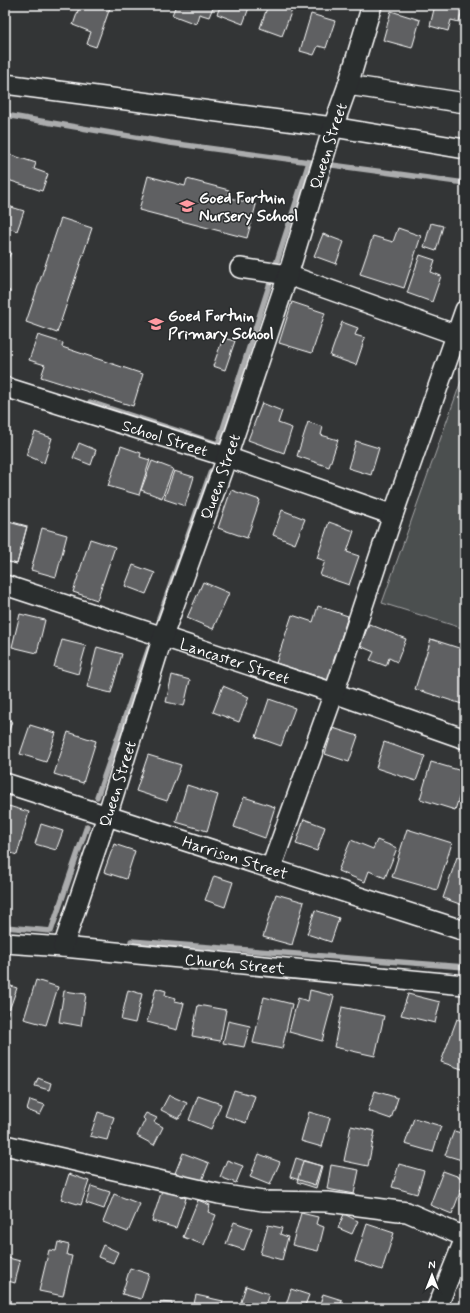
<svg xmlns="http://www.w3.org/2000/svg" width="470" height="1313" viewBox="0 0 470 1313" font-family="Mynerve,sans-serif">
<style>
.green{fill:#4c4f50;stroke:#a6a7a8}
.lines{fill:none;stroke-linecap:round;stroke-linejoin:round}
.stream{stroke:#abacad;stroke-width:5.5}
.building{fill:#5f6162;stroke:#fff}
.minor-casing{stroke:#fff;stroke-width:22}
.minor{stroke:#2a2d2e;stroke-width:19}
.labels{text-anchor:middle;stroke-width:3;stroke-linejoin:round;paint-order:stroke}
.street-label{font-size:16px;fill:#fff;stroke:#2a2d2e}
.poi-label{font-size:16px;font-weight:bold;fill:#fff;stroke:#2a2d2e;text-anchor:start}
</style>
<rect width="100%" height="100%" fill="#333536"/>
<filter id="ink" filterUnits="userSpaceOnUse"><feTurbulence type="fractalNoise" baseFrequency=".025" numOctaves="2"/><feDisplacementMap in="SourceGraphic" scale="8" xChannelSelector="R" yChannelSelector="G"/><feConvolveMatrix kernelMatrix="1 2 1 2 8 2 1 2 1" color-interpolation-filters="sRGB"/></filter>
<g filter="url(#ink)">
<path class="green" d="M465,370V629L382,603Z"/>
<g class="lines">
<path class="stream" d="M5,115L170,143L465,183
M90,402L218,444L309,162
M159,618L211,471
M97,797L149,648
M5,927L51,931L87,826
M131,941L465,967"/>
</g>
<path class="building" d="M80,5H111L96,47L87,44L91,32L73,25Z
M176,5H214L209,17L199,14L196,24L172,15Z
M221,5H250L243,24L217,14Z
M268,5H279L292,10L282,36L260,28Z
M435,5H463L459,22L451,20L448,31L430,26Z
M391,11L420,20L412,48L383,40Z
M311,14L335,21L326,48L318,46L314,55L300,51Z
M8,154L36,163L34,169L48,174L42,191L5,179V163Z
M148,176L185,186L187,179L229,190L227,197L256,205L247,238L139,210Z
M5,205L24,211L17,231L5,227Z
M61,218L92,228L57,333L26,322Z
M431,223L443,226L436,251L424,247Z
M398,228L421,236L404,288L360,274L373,236L393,242Z
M323,234L344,242L336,264L314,256Z
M5,249L11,252L5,266Z
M420,255L435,260L431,272L441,276L432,302L407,293Z
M5,289L10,291L5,302Z
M292,302L325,313L312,353L279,343Z
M342,322L358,328L355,335L365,338L356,365L330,356Z
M38,335L63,343L62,347L143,374L133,406L41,377L45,365L29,360Z
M223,338L235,341L225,370L213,366Z
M262,403L282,411L278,423L292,428L284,453L248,440Z
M308,422L323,427L321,435L338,440L329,467L297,456Z
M35,432L52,438L44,463L26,455Z
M356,441L379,448L371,475L348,468Z
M79,443L96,450L91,465L73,458Z
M121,446L141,453L140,457L150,460L139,495L108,486Z
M152,461L173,469L162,498L141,490Z
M174,471L194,477L185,506L164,499Z
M231,490L260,500L247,538L218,528Z
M282,510L305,519L295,544L273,535Z
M5,520L27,526L17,564L5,561Z
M5,521L27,527L17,564L5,561Z
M329,522L354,531L347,552L359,556L349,585L320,575L325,561L317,558Z
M42,528L67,535L56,577L31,570Z
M90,539L115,547L97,600L73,592Z
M133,565L155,573L146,594L125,586Z
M203,582L229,593L213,629L187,618Z
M318,606L348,616L328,680L276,663L292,615L313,622Z
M20,614L45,620L37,653L12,647Z
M369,624L406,639L397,662L389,658L386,666L370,660L374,652L360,646Z
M431,639L465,650V705L415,689Z
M62,640L86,646L78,674L54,667Z
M97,647L122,654L111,693L87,687Z
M172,675L190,680L184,706L166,702Z
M223,686L249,697L239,722L213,712Z
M269,699L295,708L281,746L256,737Z
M5,719L12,721L5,744Z
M30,725L56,733L46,762L20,754Z
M333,728L358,736L349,762L325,754Z
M68,732L96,741L83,783L54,774Z
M384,742L425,756L416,781L376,768Z
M148,755L181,765L167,801L136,791Z
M431,762L465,772V779L455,810L420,799Z
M187,785L218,795L207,831L176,822Z
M244,797L275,807L265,838L234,827Z
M5,805L29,812L17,855L5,851Z
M304,819L325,827L317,851L296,844Z
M41,824L63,831L56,850L35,844Z
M407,829L452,843L437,890L392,877Z
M351,840L373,849L377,840L397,848L385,878L369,871L365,882L338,871Z
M114,844L135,851L126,879L104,872Z
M457,857L465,860V906L443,898Z
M214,876L233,882L225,907L205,900Z
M276,894L304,902L292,945L263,937Z
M315,910L339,918L331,942L307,934Z
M36,980L58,987L46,1025L24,1019Z
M5,984L17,988L6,1019H5Z
M156,988L166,991L165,995L176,998L175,1001L184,1003L177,1030L147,1022Z
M128,990L142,994L135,1023L121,1020Z
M310,990L334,996L322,1041L289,1032L298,998L308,1001Z
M64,991L86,994L81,1026L59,1022Z
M408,994L440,1002L435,1023L401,1015Z
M264,997L292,1004L282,1049L253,1043Z
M198,1005L226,1010L220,1041L192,1036Z
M342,1007L384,1016L375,1056L334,1047Z
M457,1019L465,1022V1070L441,1062Z
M228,1021L250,1026L244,1047L223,1043Z
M38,1078L51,1083L49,1090L35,1086Z
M234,1090L255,1096L246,1123L225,1116Z
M375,1091L398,1098L391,1119L368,1111Z
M169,1095L187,1103L179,1119L161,1110Z
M198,1096L221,1104L211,1129L189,1120Z
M30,1100L45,1105L40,1115L27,1110Z
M98,1112L114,1117L107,1140L90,1136Z
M309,1112L330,1118L322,1147L301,1141Z
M146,1113L157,1118L154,1122L163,1127L154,1145L137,1136L145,1120L143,1118Z
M414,1118L441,1126L433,1152L405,1144Z
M351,1126L375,1131L368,1166L344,1161Z
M454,1131L465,1134V1161L445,1155Z
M183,1153L209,1163L201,1183L175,1173Z
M259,1154L280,1162L270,1185L250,1177Z
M296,1158L321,1166L315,1185L290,1177Z
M227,1160L243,1166L236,1183L220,1177Z
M303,1161L322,1166L316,1188L297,1182Z
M399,1164L424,1171L417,1194L392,1187Z
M331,1165L359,1170L354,1194L327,1189Z
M443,1171L465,1179L452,1214L430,1205Z
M69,1174L89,1181L81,1205L61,1199Z
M91,1186L110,1192L104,1209L86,1203Z
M162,1190L186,1198L176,1228L152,1221Z
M114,1194L140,1204L128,1232L103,1222Z
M198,1200L210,1205L208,1212L216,1215L204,1245L183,1237Z
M301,1213L318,1217L316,1224L324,1227L318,1251L292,1245Z
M344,1214L358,1221L352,1234L338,1228Z
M234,1222L252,1228L244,1250L226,1244Z
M367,1224L394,1233L382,1270L355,1261Z
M268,1225L282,1228L280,1234L288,1237L282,1260L260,1254Z
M58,1242L69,1245L67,1255L72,1256L63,1296L39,1291L49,1250L56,1251Z
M103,1245L118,1252L113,1263L98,1257Z
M5,1257L20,1261L15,1283L5,1280Z
M130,1268L149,1274L141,1299L122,1294Z
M246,1286L269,1294L264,1308H239Z
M291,1289L309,1295L304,1308H285Z
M323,1294L342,1300L340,1308H319Z
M196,1295L223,1301L221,1308H193Z
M160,1302L172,1303V1308H160Z"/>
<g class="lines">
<g class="minor-casing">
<g id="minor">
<path d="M5,84L333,127L465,149"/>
<path d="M348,85L465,103"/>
<path d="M240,268L288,275L457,335"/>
<path id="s1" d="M5,387L227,457L393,515"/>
<path id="s2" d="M5,585L334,693L465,739"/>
<path id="s3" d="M5,783L465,931"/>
<path d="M271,868L334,693L393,515L465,310"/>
<path id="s4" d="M5,943L63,947L465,985"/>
<path id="s5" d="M63,947L107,816L163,636L227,457L288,275L333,127L348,85L372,5"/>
<path d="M5,1145L219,1194L263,1201L328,1202L407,1212L465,1237"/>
<path d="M437,1308L465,1238"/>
</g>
</g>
<use href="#minor" class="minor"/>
</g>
</g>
<defs>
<g id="school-bare" transform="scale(1.2)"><path d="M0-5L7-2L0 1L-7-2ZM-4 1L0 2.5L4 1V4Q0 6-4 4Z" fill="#ff9aa2" stroke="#2a2d2e" stroke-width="2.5" paint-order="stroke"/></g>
</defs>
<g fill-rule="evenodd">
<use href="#school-bare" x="187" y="206"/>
<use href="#school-bare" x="156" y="324"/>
</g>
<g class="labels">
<g class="street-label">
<text dy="6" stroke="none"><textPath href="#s5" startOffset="844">Queen Street</textPath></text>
<text dy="6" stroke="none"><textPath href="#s1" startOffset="168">School Street</textPath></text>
<text dy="6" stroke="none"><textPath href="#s5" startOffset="496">Queen Street</textPath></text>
<text dy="6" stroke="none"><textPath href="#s2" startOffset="242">Lancaster Street</textPath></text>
<text dy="6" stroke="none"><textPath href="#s5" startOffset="172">Queen Street</textPath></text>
<text dy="6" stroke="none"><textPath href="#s3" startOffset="242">Harrison Street</textPath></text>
<text dy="6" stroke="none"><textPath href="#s4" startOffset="231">Church Street</textPath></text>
</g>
<g class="poi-label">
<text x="199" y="203">Goed Fortuin<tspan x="199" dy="18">Nursery School</tspan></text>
<text x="168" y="321">Goed Fortuin<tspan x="168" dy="18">Primary School</tspan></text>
</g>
</g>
<rect width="470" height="1313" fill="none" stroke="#2a2d2e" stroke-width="20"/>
<rect x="10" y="10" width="450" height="1293" fill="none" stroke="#fff" stroke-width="1.5" filter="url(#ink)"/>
<g transform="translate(432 1275)" stroke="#2a2d2e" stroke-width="3" paint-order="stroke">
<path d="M0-3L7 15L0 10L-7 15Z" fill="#ffffff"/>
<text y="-6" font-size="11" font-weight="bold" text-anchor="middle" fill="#ffffff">N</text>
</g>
</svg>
